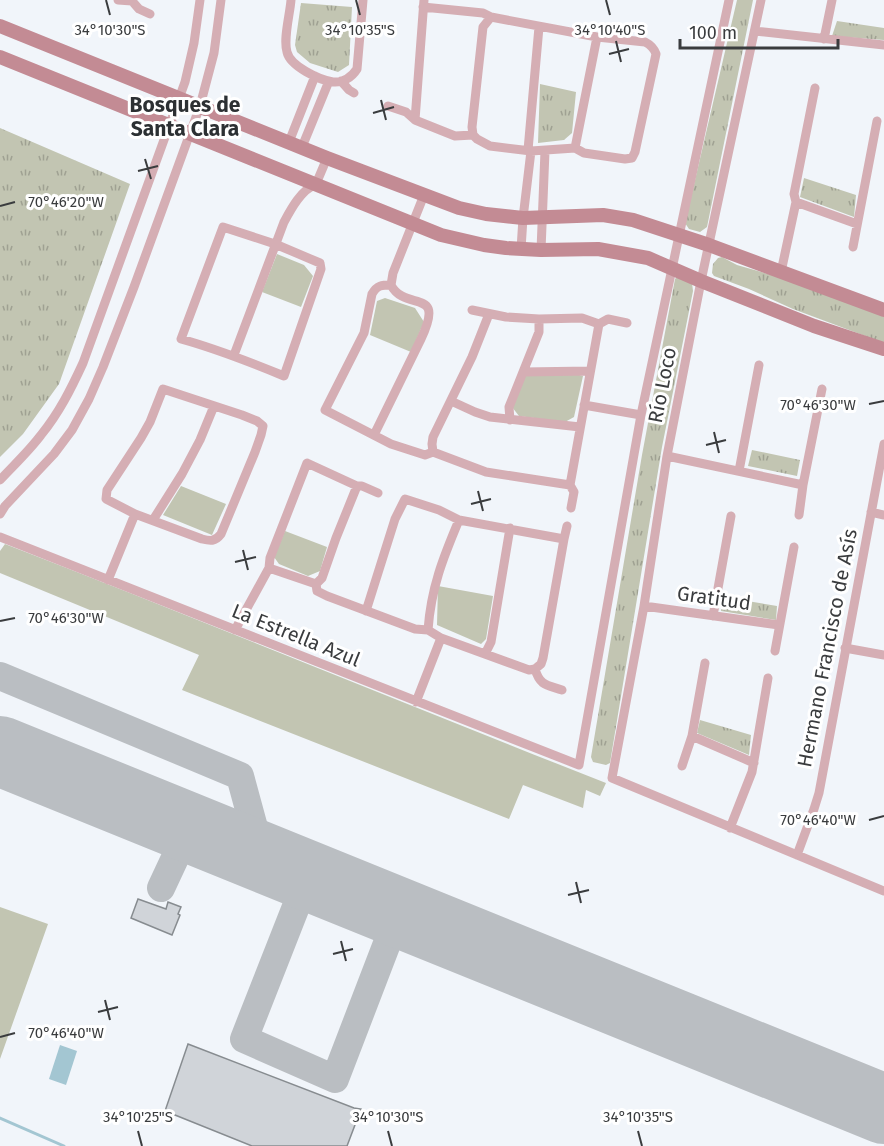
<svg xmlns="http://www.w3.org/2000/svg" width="884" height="1146" viewBox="0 0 884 1146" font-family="'Fira Sans',sans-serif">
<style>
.grass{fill:url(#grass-tufts)}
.park{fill:#c2c5b2}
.water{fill:#a3c6d2}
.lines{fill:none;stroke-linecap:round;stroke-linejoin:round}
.stream{stroke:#a3c6d2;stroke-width:3}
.taxiway{stroke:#babec2;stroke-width:28}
.runway{stroke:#babec2;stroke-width:70}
.building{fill:#d0d4d9;stroke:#878c90;stroke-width:1.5}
.street{stroke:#d5aeb4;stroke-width:9}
.secondary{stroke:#c38b94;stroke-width:14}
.ticks{fill:none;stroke:#3a3c3e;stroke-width:2}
.labels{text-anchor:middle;stroke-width:6;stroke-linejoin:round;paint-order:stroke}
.street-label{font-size:20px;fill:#3a3c3e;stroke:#fff}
.neighbourhood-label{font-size:21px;font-weight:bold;fill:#2c3033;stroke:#fff}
.ticks-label{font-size:15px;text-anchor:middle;fill:#3a3c3e;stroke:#fff;stroke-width:6;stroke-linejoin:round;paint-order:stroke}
</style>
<defs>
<pattern id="grass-tufts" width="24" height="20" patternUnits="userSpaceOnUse" patternTransform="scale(1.5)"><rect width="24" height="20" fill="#c2c5b2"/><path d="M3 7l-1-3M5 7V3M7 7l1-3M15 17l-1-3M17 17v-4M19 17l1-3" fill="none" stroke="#9fa192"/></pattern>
</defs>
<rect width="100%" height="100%" fill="#f1f5fa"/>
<path class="grass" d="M737,0H753L707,227L700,232L689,229L685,223Z
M301,3L352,7L349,65L338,72L310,63L297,52L295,45Z
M837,21L884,28V40L832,36Z
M540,84L576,92L572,133L564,140L538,143Z
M0,128L130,184L59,384L23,434L0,457Z
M804,178L856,195L854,217L800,197Z
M722,257L737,265L799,283L884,314V343L793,309L749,289L714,276L712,273L713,264L718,258Z
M677,277L692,283L693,291L662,447L610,763L606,765L593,762L591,757L642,455L675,279Z
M752,450L800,460L797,476L748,466Z
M723,597L777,606L776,620L721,611Z
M700,720L751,735L749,755L697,733Z"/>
<path class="park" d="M277,254L304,265L313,276L301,307L262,292Z
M385,298L415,308L424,322L411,352L370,335L377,301Z
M572,373L583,376L574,417L565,422L519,416L512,407L524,376Z
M181,486L226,504L212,535L163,515Z
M285,531L327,547L320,571L308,576L279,564L274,557Z
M5,544C206,622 405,704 606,783L600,796L586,790L583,808L523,785L509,819L182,690L199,655L0,573V551Z
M438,586L493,596L486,639L481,644L437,625Z
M0,907L48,924L0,1059Z"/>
<path class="water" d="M60,1045L77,1051L66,1085L49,1079Z"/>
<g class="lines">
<path class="stream" d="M0,1118L64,1146"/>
<path class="taxiway" d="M0,676L240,776L262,857
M293,870C295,881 299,888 299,899L244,1039L335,1079L391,933L389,920L383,906
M161,888L189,828
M299,899L305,891L323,882
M391,933L397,928L415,919"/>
<path class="runway" d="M0,751L884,1109"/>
</g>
<path class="building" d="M138,899L166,909L168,902L181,907L178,914L180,915L172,935L131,918Z
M188,1044L354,1108L361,1109L347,1146H252L165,1111Z"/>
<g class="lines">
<path class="street" d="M118,0L132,1
M291,0C290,14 283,39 287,52C290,66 319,80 333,82C343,83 352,77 357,69L363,0
M761,0L701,281L667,456L644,606L612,778L884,891
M132,1L139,9L150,14
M755,31L884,45
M824,39L832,0
M341,81L349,90L354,93
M388,106L406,112L415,120L455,136L473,135L477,139L490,146L531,151L575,148L584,153L625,159L632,158L635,152L656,54C654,48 651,45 645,42L597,37L491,17L483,13L423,7
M415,120L424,0
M473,135L472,127L483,27L491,17
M289,142L315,76
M302,147L329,81
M575,148L597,37
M528,150L539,27
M796,202L857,224
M223,227L275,244L320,263L321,269L284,376C250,362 217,349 181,339Z
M853,247L877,121
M521,249L523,218L531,151
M541,250L545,151
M781,272L796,202L794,194L815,88
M391,285C382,285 377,285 372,294L364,333L325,410L391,444L425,455L433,452
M472,310L506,317L539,319L582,318L599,324L608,319L627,323
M234,355L284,222C291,209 301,190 316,184L327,158
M523,372L590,371
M163,389L242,415L257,421L263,426L261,435L255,452L221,534C215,542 210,541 202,539L135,514L106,499L107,490L141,438L150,422Z
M451,401L475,412L490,417L580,427
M584,405L641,415
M510,420L509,407L539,332V319
M374,435L421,339C446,286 406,313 391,285L393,273L424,195
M433,452L432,444L433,437L472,357L489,314
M433,452L486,472L570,485
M667,456L803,485
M739,471L759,365
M0,480C14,465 29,451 41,435C59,413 71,389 83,363L185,82L194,43L200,0
M571,508L574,492L570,485L599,324
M871,512L884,515
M0,514L5,506L54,454L72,430L89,399L103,367L134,287L200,106L214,53L221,0
M799,515L803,485L822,389
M153,520L182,474L200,440L214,406
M0,537L579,765L641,415L729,0
M269,568L316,584L317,591L327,596L415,629L428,630L441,638L529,670L535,669
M108,580L135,514
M316,584L322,578L336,538L357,486
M644,606L779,625
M366,611L395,519L405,499L439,510L459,520L564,539
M713,616L731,516
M235,630L269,568L270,558L307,463L357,486H362L378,493
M428,630C431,588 443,558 459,520
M845,648L884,655
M775,651L794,547
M485,654L491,642L510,528
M535,669L541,664L543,658L564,539L567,526
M535,669C540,686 547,685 562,690
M416,702L441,638
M692,736L754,763
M682,766L692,736L705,663
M730,828L752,772L768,678
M797,855L814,809L819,793L884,444"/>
<path class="secondary" d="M0,26L327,158L459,208L486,214L523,218L603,215L633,220L709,245L884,310
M0,57L441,235L484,245L506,248L541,250L598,249L648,258L701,281L814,326L884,349"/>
</g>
<path class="ticks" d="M106,0L110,15M356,0L360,15M606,0L610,15M616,41L621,62M609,54L629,49M381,100L386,120M373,113L394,107M145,159L151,179M138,171L158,166M0,206L15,202M869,404L884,401M714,432L719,453M706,445L726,440M478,491L483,511M471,504L491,499M243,550L248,570M235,562L256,557M0,621L15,618M869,820L884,816M576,882L581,903M568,895L589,890M341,941L346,961M333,954L353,949M105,1000L110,1020M98,1012L118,1007M0,1037L15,1033M138,1131L142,1146M388,1131L392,1146M638,1131L642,1146"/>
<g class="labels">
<g class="street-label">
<text transform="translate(662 385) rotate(-79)" y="7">Río Loco</text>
<text transform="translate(714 598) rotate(8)" y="7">Gratitud</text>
<text transform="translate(296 635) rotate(22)" y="7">La Estrella Azul</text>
<text transform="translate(827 648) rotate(-79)" y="7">Hermano Francisco de Asís</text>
</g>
<g class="neighbourhood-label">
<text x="185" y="112">Bosques de<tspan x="185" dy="24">Santa Clara</tspan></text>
</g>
</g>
<g class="ticks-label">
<text x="110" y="35">34°10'30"S</text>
<text x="360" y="35">34°10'35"S</text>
<text x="610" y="35">34°10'40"S</text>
<text x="66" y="207">70°46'20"W</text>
<text x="818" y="410">70°46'30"W</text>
<text x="66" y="623">70°46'30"W</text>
<text x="818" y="825">70°46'40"W</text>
<text x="66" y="1038">70°46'40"W</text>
<text x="138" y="1122">34°10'25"S</text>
<text x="388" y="1122">34°10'30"S</text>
<text x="638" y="1122">34°10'35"S</text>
</g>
<path d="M680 39v9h158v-9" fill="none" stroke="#3a3c3e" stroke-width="3"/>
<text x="689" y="39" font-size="18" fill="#3a3c3e" stroke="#ffffff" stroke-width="4.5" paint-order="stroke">100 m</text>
</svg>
